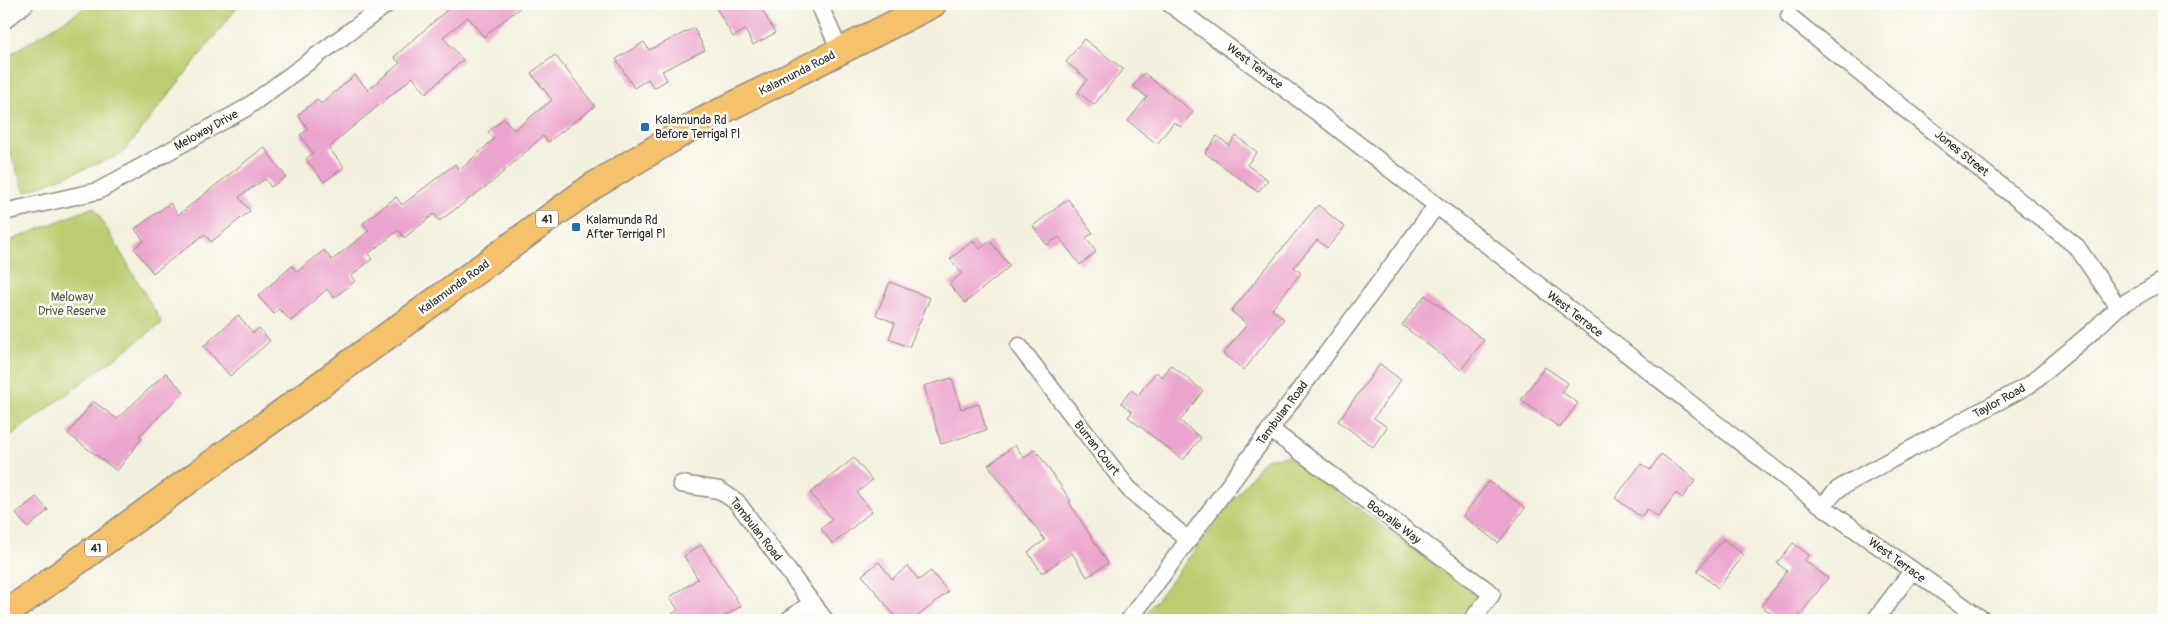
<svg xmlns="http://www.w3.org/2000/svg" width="2168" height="624" viewBox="0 0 2168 624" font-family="Pangolin,sans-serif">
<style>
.green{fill:#bcce71;stroke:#747c4e}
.building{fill:#eca5ce}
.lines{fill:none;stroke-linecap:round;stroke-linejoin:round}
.minor-casing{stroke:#908e84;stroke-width:19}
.primary-casing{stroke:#908e84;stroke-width:29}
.minor{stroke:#fff;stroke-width:16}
.primary{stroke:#f5c16b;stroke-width:26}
.poi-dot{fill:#1f6fb2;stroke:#fdfcf7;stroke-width:2}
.labels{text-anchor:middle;stroke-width:5;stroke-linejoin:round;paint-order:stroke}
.shield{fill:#fdfcf7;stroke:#6a6a68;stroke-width:1}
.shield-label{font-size:11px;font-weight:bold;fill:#2b2b2b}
.street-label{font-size:12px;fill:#2b2b2b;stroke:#fdfcf7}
.poi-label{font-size:12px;fill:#2b2b2b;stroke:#fdfcf7;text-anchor:start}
.park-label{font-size:12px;fill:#565c40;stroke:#fdfcf7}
</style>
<rect width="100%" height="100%" fill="#fdfcf7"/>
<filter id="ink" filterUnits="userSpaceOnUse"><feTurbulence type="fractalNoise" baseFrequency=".02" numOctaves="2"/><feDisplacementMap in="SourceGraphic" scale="10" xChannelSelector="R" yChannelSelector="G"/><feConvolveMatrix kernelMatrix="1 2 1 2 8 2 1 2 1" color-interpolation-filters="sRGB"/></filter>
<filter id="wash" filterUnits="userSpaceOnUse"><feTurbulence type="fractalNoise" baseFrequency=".0096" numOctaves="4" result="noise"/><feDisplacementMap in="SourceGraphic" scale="20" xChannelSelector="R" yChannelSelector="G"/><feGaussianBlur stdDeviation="1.12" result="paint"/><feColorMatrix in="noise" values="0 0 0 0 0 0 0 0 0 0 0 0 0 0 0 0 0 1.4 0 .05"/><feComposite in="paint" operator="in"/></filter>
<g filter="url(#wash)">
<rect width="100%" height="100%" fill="#f4f0de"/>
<path class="green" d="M87,4H240L122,154L25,192L4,137V58L83,9Z
M94,207L162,323L4,441V243Z
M1287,456L1477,596L1459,620H1141L1265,459Z"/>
<g id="blocks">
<path class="building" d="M441,4H524L484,37L468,17L443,37L463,60L426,93L413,77L344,134L329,148L344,167L324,182L306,159L313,153L300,135L308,129L298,115L317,99L321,104L355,75L368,90L400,63L394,57L447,10Z
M714,4H759L775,33L753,45L745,30L733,37Z
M694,28L705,50L662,71L667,80L654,88L648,79L634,88L616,59L644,42L649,50Z
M1084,39L1123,69L1094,105L1078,92L1087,79L1066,62Z
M555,55L595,106L548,142L543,136L491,183L439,221L434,214L404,238L399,230L368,254L372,259L351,276L355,281L334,298L327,289L291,321L279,309L274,314L258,296L292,266L297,272L324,250L332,260L369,231L363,223L396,197L402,205L455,164L460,170L494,139L488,132L504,118L514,130L552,100L531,73Z
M1144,73L1193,112L1181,127L1174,122L1157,144L1128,121L1147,97L1133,86Z
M1217,136L1229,145L1236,136L1257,152L1247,165L1268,180L1258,192L1205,153Z
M264,147L286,177L271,187L265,179L239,197L250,211L211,242L205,234L153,273L134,248L144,241L135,229L170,203L178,215Z
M1068,199L1093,233L1086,238L1096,252L1080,265L1059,237L1047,245L1033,226Z
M1318,205L1345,227L1327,248L1317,240L1294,267L1301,273L1272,309L1284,319L1244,370L1223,354L1247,324L1231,311Z
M973,241L980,249L990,241L1010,266L965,303L949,284L962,273L950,259Z
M890,282L930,298L909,347L889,339L895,323L876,315Z
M1425,295L1484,340L1461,370L1402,325Z
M238,315L253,333L259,328L270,341L230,376L204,346Z
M1380,364L1401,380L1374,418L1387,427L1373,447L1338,421Z
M1171,365L1203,391L1180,421L1201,438L1183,460L1128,417L1132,412L1121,403L1131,390L1138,395L1156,372L1162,377Z
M1545,367L1568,383L1562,392L1578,403L1560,428L1521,400Z
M166,373L184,392L139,436L142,438L117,471L68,434L93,401L117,419Z
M952,378L961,409L979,404L986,430L941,444L924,386Z
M1015,445L1024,458L1035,449L1071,501L1069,502L1108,563L1087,577L1072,553L1042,573L1028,552L1045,540L988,465Z
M1661,454L1696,480L1682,498L1676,493L1658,517L1647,509L1641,517L1615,498L1641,464L1650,470Z
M854,458L872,480L857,493L872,511L833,544L821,529L832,519L810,493Z
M1489,481L1525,508L1498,543L1463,516Z
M36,497L48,510L28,528L16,514Z
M1723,539L1744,555L1718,588L1697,571Z
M1793,543L1809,555L1804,560L1828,578L1796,620H1781L1761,606L1787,571L1777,563Z
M701,545L741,606L718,620H663L678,610L670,597L698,579L684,556Z
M879,562L892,579L908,566L919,580L931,571L948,592L913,620H898L862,575Z"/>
</g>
</g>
<g filter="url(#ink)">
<use href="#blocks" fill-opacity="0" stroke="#908e84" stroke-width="1"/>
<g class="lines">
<g class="minor-casing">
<path id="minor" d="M819,4L840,51
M1170,4L1318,113L1822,506L1983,620
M1789,16L2077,247L2118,307
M4,21L25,4
M4,212L98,191L246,108L387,4
M1019,346L1128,488L1187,539
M1271,430L1492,594L1472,620
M681,484L719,490L737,502L812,603
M1822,506L1837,490L1850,482L2029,385L2093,331L2118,307L2164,280
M788,620L812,603L825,620
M1129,620L1436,206
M1875,620L1912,571"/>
</g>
<g class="primary-casing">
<path id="primary" d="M4,615L593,186L702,121L933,4"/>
</g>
<use href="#minor" class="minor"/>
<use href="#primary" class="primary"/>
</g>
</g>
<g class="poi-dot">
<rect x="640" y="122" width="10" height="10" rx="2.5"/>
<rect x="571" y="222" width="10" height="10" rx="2.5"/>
</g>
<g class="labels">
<g class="shield">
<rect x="536" y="210.5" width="22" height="17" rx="4"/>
<rect x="85" y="539.5" width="22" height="17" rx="4"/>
</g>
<g class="shield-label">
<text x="547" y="223">41</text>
<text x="96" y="552">41</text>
</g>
<g class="street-label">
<text transform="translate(1255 66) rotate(37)" y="4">West Terrace</text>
<text transform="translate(797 73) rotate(-27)" y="4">Kalamunda Road</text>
<text transform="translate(206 130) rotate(-29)" y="4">Meloway Drive</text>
<text transform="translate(1962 153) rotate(39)" y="4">Jones Street</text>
<text transform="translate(454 287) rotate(-36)" y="4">Kalamunda Road</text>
<text transform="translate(1575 314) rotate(38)" y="4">West Terrace</text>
<text transform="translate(1999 401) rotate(-29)" y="4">Taylor Road</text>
<text transform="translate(1282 413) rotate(-53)" y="4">Tambulan Road</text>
<text transform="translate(1097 448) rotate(52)" y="4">Burran Court</text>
<text transform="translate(1394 522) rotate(37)" y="4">Booralie Way</text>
<text transform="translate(756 529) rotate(52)" y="4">Tambulan Road</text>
<text transform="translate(1897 560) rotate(36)" y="4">West Terrace</text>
</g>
<g class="poi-label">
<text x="655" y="124">Kalamunda Rd<tspan x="655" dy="14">Before Terrigal Pl</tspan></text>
<text x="586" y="224">Kalamunda Rd<tspan x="586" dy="14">After Terrigal Pl</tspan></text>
</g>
<g class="park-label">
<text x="72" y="301">Meloway<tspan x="72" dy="14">Drive Reserve</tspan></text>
</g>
</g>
<rect width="2168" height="624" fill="none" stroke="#fdfcf7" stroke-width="20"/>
</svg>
